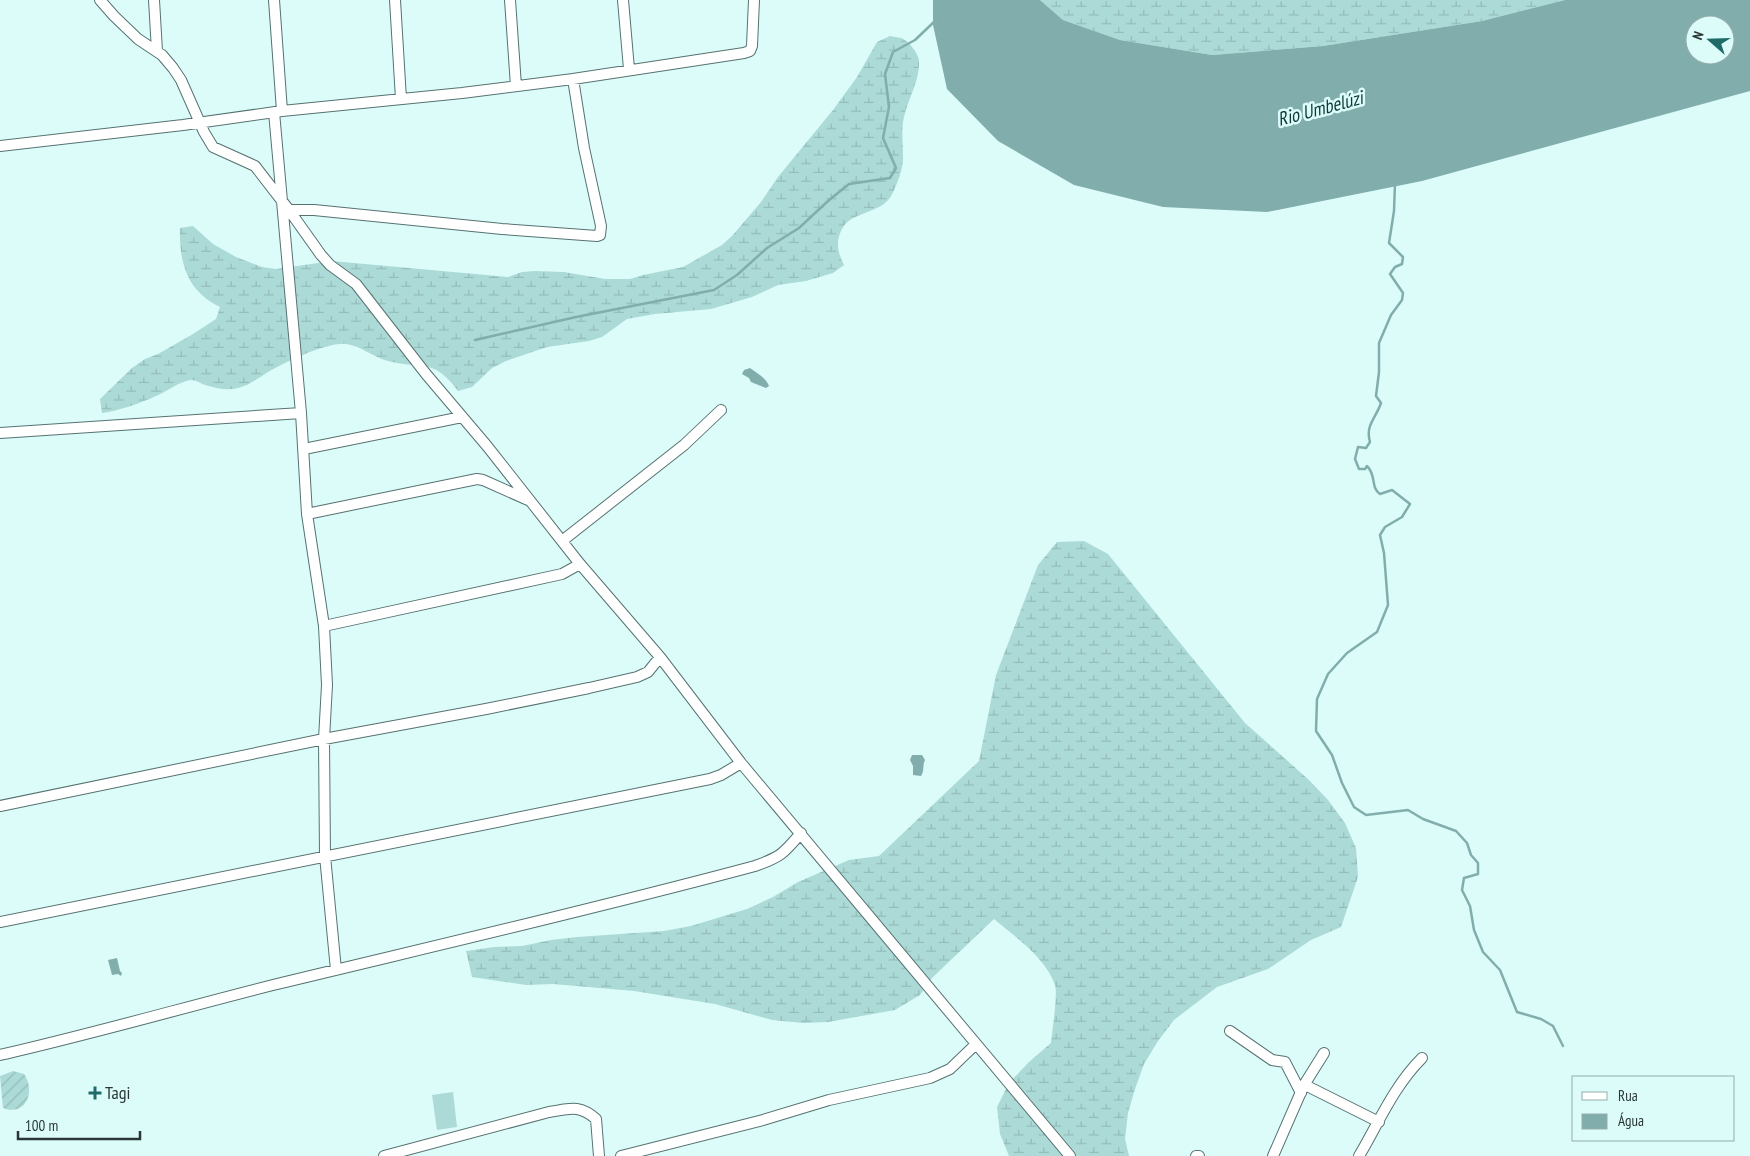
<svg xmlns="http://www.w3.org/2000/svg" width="1750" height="1156" viewBox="0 0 1750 1156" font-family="'PT Sans Narrow',sans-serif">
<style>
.wetland{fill:url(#wetland-marsh)}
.garden{fill:url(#garden-furrows)}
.pitch{fill:#acdad7}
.water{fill:#81aeac;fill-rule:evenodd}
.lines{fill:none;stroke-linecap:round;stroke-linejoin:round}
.stream{stroke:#81aeac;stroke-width:2.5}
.minor-casing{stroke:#567271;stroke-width:12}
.minor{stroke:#fff;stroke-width:10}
.poi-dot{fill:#1f6b68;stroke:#dcfcfa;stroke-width:2}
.labels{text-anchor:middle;stroke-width:5;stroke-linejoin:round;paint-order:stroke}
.poi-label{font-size:18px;fill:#293635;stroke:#dcfcfa;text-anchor:start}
.water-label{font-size:19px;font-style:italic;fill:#0c3937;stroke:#dcfcfa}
</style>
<defs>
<pattern id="wetland-marsh" width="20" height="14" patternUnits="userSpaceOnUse" patternTransform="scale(1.25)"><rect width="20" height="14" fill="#acdad7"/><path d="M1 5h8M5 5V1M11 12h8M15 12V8" fill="none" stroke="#94bcb9"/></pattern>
<pattern id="garden-furrows" width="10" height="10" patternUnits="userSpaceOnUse" patternTransform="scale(1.25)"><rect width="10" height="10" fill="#acdad7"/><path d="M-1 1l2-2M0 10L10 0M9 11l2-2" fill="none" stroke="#94bcb9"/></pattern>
</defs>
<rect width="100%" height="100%" fill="#dcfcfa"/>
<path class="wetland" d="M1040,0H1565L1482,21L1323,46L1212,55L1120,40L1063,20Z
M890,36C893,37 898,37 901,38C908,40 919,54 919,61C920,81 908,99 904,117C901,130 903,142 903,155C904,167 897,185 891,196C881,214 851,211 842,229C835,242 838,253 844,265L833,273L806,281L778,285L752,297L711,309L655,314L627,319L602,337L589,341L547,347L506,361L492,368L472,387L458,391C433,357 423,370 388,361C374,358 362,346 346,344C327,342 283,363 265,374C257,379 248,386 238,388C227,391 216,388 205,385C200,383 196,380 191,380C178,382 168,391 156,396C141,403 118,411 102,413L100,399L132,368L145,359L158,354L193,334L216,319L220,307C187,291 179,263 180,228L193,226L213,244L236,257L262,267L276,269L332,261L508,277L522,272L535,271L564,272L605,279H630L643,275L683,267L722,245L732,236L761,202L778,177L833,110L857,77L877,42Z
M1084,541L1108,554L1245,723L1309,780L1328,800L1345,823L1356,848L1358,877L1341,927L1311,940L1268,969L1217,987L1174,1020L1158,1041L1144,1064L1135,1089L1128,1113L1125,1139L1129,1156H1009L1000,1134L997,1107L1009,1083L1029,1062L1051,1043C1052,1032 1058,994 1055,985C1045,957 1015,937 994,919L932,978L920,995L895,1010L828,1022L803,1023L772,1020L715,1004L634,991L553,984L526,985L472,977L466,951L494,947L522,946L551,940L577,937L664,931L691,926L747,909L773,897L798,882L849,860L879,856L979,761L996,675L1038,565L1057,542Z"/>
<path class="garden" d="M13,1071L24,1074C36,1091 26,1117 3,1108L0,1076Z"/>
<path class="pitch" d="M453,1092L457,1127L437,1130L432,1095Z"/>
<path class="water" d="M933,0H1040L1063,20L1120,40L1212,55L1323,46L1482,21L1565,0H1750V91L1422,181L1267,212L1163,207L1074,185L998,141L947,89L933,25ZM1695,25H1725V55H1695Z
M750,368C756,372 767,379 769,386L766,388L751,382L749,378L742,374L744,370Z
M912,755H922L925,760C922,766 925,770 921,776L913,775V766L910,760Z
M117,958L120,971L122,973L121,976L118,974L112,975L108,960Z"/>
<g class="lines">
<path class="stream" d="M1395,183L1394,211L1389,243L1403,257L1402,264L1395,267L1390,274L1403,293L1402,300L1391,315L1379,343V372L1376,396L1381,403C1376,418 1365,425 1370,442L1366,448L1358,447L1355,459L1359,469H1365L1367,466C1377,476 1370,487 1380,494L1392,490L1410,504L1402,517L1385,527L1380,535L1384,553L1388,605L1377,632L1347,653L1328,674L1317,699L1316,731L1332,755L1342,783L1354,807L1366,815L1408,810L1423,819L1456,831L1467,843L1471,855L1478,863V874L1464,878L1462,890L1470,906L1474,930L1483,952L1500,970L1517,1012L1541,1019L1553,1026L1563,1046
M475,340L576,317L714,290L737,275L767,248L799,228L828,201L849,184L890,178L896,168L883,138L889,107L885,74L893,52L915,40L935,21"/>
<g class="minor-casing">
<path id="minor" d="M100,0L114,16L138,39L162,55L173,68L181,80L204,132L213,147L255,166L289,210L321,255L330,265L356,284L426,374L487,446L580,564L660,657L741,763L1070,1156
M154,0L157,51
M274,0L282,111
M395,0L401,99
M510,0L516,86
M623,0L629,69
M274,112L301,413L307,514L324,626L327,685L324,739L325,856L336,970
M0,146L183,125L282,111L462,93L573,79L744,53L750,51L752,46L754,0
M289,210H314L502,229L597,236L600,235L601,226L584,148L573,79
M0,433L301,413
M304,449L462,417
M307,514L477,479L483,480L528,500
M562,541L684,445L721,410
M324,626L562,574L580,564
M0,806L324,739L486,709L589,688L637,677L648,672L660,657
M0,922L710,779L721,775L741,763
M1230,1031L1272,1060L1285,1062L1301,1093
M0,1055C92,1034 182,1008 273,985C434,946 595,909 755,866C781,857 784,853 801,833
M1305,1085L1379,1122
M384,1156L549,1112C569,1109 579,1104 596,1119L599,1156
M621,1156L763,1120L829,1100L930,1078L950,1069L975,1045
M1196,1156H1199
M1273,1156L1304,1085L1324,1053
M1359,1156C1379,1122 1394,1086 1422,1058"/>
</g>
<use href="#minor" class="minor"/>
</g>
<path class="poi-dot" d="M92.5 1085.5h5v5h5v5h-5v5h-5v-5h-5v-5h5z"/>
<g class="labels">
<g class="poi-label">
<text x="105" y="1099">Tagi</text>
</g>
<g class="water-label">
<text transform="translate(1320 108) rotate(-15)" y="7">Rio Umbelúzi</text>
</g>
</g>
<rect x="1572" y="1076" width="162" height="65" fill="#dcfcfa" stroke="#94adab"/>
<rect x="1582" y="1092" width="25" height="8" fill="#ffffff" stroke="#94adab"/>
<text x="1618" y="1101" font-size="15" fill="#293635">Rua</text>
<rect x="1582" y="1114" width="25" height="15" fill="#81aeac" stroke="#94adab"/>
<text x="1618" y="1126" font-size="15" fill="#293635">Água</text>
<g transform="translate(1710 40) rotate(290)"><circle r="24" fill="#dcfcfa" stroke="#94adab"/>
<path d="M0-4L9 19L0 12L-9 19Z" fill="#1f6b68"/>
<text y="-8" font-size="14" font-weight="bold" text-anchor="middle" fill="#293635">N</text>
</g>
<path d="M18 1131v8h122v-8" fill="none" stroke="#293635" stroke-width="2.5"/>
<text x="25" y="1131" font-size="15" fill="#293635" stroke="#dcfcfa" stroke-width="4" paint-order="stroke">100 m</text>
</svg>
